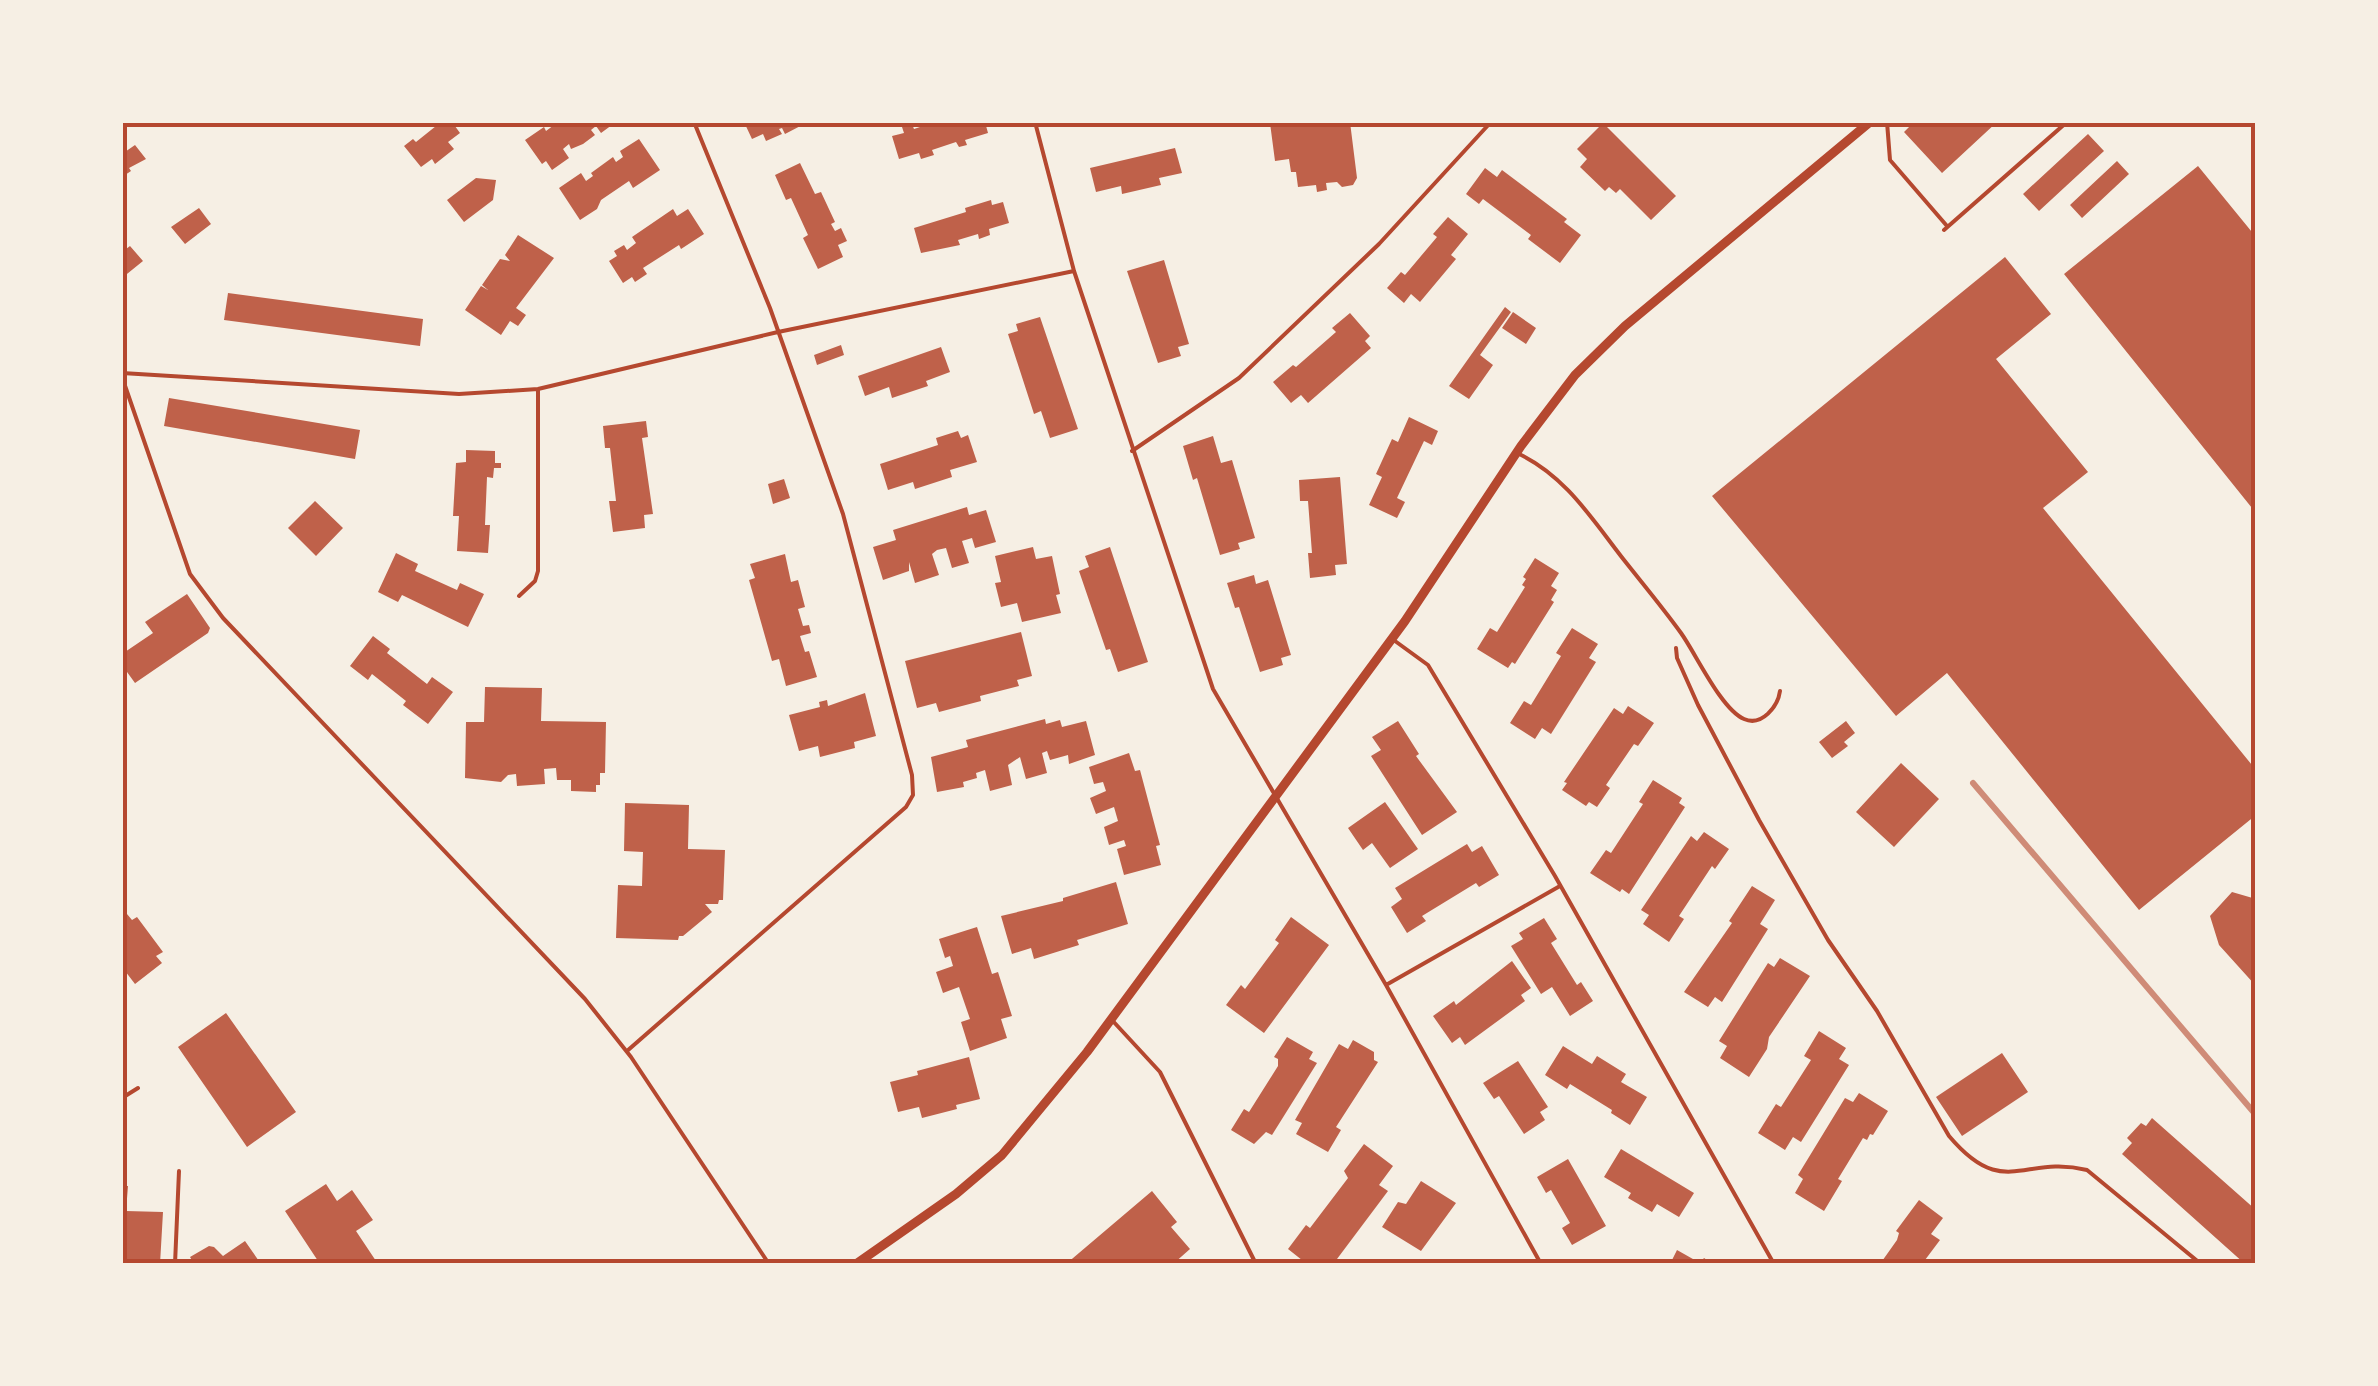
<svg xmlns="http://www.w3.org/2000/svg" width="2378" height="1386" viewBox="0 0 2378 1386" font-family="'Alegreya Sans',sans-serif">
<style>
.building{fill:#bf614a}
.lines{fill:none;stroke-linecap:round;stroke-linejoin:round}
.path{stroke:#b5482f;stroke-width:4}
.service{stroke:#b5482f;stroke-width:4}
.minor{stroke:#b5482f;stroke-width:9}
.rail{stroke:#cf8b77;stroke-width:6}
.neatline{fill:none;stroke:#b5482f;stroke-width:4}
</style>
<rect width="100%" height="100%" fill="#f6efe4"/>
<path class="building" d="M434,122H452L460,133L448,142L454,149L435,164L432,159L421,167L404,146L413,139L416,142L436,126Z
M558,122H616L601,133L596,126L591,130L595,135L583,144L571,149L569,144L563,149L569,158L552,170L546,161L542,164L525,140L544,127L546,131Z
M744,122H808L785,134L782,128L779,129L782,134L766,141L763,134L752,139Z
M935,122H985L988,133L965,140L967,145L959,147L956,142L932,150L934,155L921,159L919,153L899,159L892,136L904,133L902,127L912,124L914,129Z
M1335,122H1350L1357,178L1353,185L1342,187L1337,182L1326,183L1327,190L1317,192L1316,185L1298,187L1296,172H1291L1289,159L1275,161L1270,123Z
M1914,122H1997L1942,173L1904,132Z
M1603,123L1676,196L1651,220L1620,189L1616,193L1609,187L1605,191L1580,167L1587,159L1577,149Z
M2088,134L2104,151L2039,211L2023,194Z
M639,139L660,170L633,188L629,181L601,200L597,209L580,220L559,188L581,173L586,181L593,176L591,173L613,157L616,162L623,157L620,151Z
M135,145L146,159L129,168L131,171L122,177V154Z
M1175,148L1182,173L1159,178L1161,185L1122,194L1121,186L1096,192L1090,168Z
M2117,161L2129,174L2082,218L2070,205Z
M800,163L815,194L821,192L835,222L831,224L835,231L841,228L847,241L838,245L843,257L818,269L803,238L808,235L791,198L786,200L775,175Z
M2198,166L2256,237V513L2064,274Z
M1485,168L1497,177L1502,170L1567,219L1564,222L1581,235L1560,263L1528,239L1531,235L1483,199L1479,204L1466,194Z
M476,178L496,180L493,200L464,222L447,200Z
M991,200L992,205L1003,202L1009,223L989,229L990,235L979,239L978,234L958,240L960,245L921,253L914,228L966,212L965,208Z
M199,208L211,224L185,244L171,227Z
M673,209L677,216L688,209L704,234L681,249L679,245L643,268L647,274L635,282L632,277L623,283L609,261L617,256L614,251L624,245L627,250L636,243L632,237Z
M1448,217L1468,234L1451,255L1456,259L1420,302L1411,294L1404,303L1387,288L1401,272L1405,275L1437,237L1433,234Z
M518,235L554,258L516,308L526,315L518,326L510,321L501,335L465,310L481,286L488,290L482,285L500,259L510,261L505,255Z
M130,246L143,261L122,278V252Z
M2005,257L2051,314L1996,359L2088,472L2043,508L2256,770V815L2139,910L1947,673L1896,716L1712,496Z
M1164,260L1189,344L1178,347L1181,356L1158,363L1127,271Z
M228,293L423,319L420,346L224,320Z
M1505,307L1511,312L1480,355L1493,365L1469,399L1449,386Z
M1513,312L1536,328L1526,344L1502,328Z
M1350,313L1370,336L1365,341L1371,348L1308,403L1301,395L1291,403L1273,382L1293,365L1296,367L1336,332L1332,328Z
M1040,317L1078,429L1050,438L1041,411L1034,414L1008,334L1018,331L1016,324Z
M841,345L844,355L817,365L814,355Z
M941,347L950,372L926,381L928,386L892,398L889,387L865,396L858,376Z
M169,398L360,430L355,459L164,426Z
M1409,417L1438,431L1432,445L1424,441L1397,498L1405,502L1397,518L1369,505L1382,477L1376,474L1392,439L1398,442Z
M646,421L648,437L642,438L653,514L644,515L645,528L613,532L609,501H616L610,448H605L603,426Z
M958,431L961,438L968,435L977,462L950,470L952,477L915,489L913,482L888,490L880,464L938,445L936,438Z
M1213,436L1221,463L1232,460L1255,538L1238,543L1240,549L1220,555L1197,478L1193,480L1183,446Z
M466,450L495,451V463H501V468H494L493,478L487,477L485,525H490L488,553L457,551L459,516H453L456,463L466,462Z
M1340,477L1347,564L1335,565L1336,575L1310,578L1308,553H1312L1308,501H1300L1299,480Z
M784,479L790,498L773,504L768,484Z
M315,501L343,528L316,556L288,528Z
M967,507L969,515L986,510L996,542L975,548L972,538L962,541L969,563L952,568L946,548L937,550L932,554L939,575L915,583L909,562V571L883,580L873,547L896,540L893,530Z
M1033,547L1036,559L1052,556L1060,594L1056,595L1061,613L1022,622L1017,603L1001,607L995,583L1001,582L995,556Z
M1110,547L1148,662L1118,672L1110,649L1106,650L1079,571L1089,567L1085,556Z
M396,553L418,564L415,571L457,590L460,583L484,594L468,627L402,595L398,602L378,592Z
M785,554L791,582L798,580L805,607L798,609L803,626L809,625L811,633L800,636L805,652L809,651L817,677L786,686L779,659L772,661L749,580L755,578L750,564Z
M1535,558L1559,573L1551,586L1557,590L1551,600L1554,602L1515,664L1512,662L1508,668L1477,649L1490,628L1497,632L1525,587L1522,585L1526,579L1523,577Z
M1254,575L1256,584L1268,580L1291,655L1281,658L1283,665L1260,672L1239,607L1235,608L1227,583Z
M187,594L210,628L208,633L135,683L122,665V654L153,633L145,622Z
M1572,628L1598,644L1589,658L1596,662L1551,734L1542,728L1535,739L1510,723L1524,701L1531,705L1561,656L1556,653Z
M1021,632L1032,676L1017,680L1019,686L980,696L981,701L939,712L936,703L917,708L905,661Z
M373,636L390,649L387,653L427,684L432,677L453,692L428,724L403,705L406,701L372,674L368,680L350,666Z
M485,687L542,688L541,721L606,722L605,773H600V785H596V792L571,791V780H557L556,768L544,769L545,784L517,786L516,774L508,775L501,782L465,778L466,722H484Z
M865,693L876,736L854,742L855,748L820,757L818,746L799,751L789,715L820,707L819,702L827,700L828,706Z
M1628,706L1654,723L1638,746L1634,744L1606,785L1610,788L1597,807L1589,802L1586,806L1562,790L1567,783L1564,782L1614,708L1623,714Z
M1045,719L1046,724L1060,720L1062,727L1086,721L1095,755L1069,764L1068,755L1050,760L1047,751L1042,753L1047,773L1026,779L1020,757L1008,765L1012,785L990,791L985,770L976,773L977,778L963,782L964,787L937,792L931,757L968,747L966,740Z
M1398,721L1419,754L1416,756L1457,812L1422,835L1371,756L1381,750L1372,737Z
M1846,721L1855,733L1844,742L1848,746L1832,758L1819,742Z
M1129,753L1135,771L1140,770L1160,845L1156,846L1161,865L1124,875L1117,849L1126,846L1124,840L1109,845L1104,827L1118,821L1114,807L1096,814L1090,798L1106,791L1103,782L1094,784L1089,767Z
M1901,763L1939,799L1894,847L1856,812Z
M1653,780L1682,798L1679,803L1685,807L1629,894L1622,889L1620,892L1590,873L1606,850L1611,853L1643,804L1639,802Z
M1385,802L1418,849L1390,868L1372,843L1363,850L1348,828Z
M625,803L689,805L688,849L725,850L723,900H719L718,904H705L712,912L683,936H679L678,940L616,938L618,885L642,886L643,852L624,851Z
M1704,832L1729,849L1715,869L1712,866L1679,916L1684,919L1669,942L1643,924L1649,915L1641,910L1691,836L1697,841Z
M1467,844L1472,852L1482,846L1499,875L1479,887L1476,883L1422,916L1426,921L1407,933L1391,907L1402,899L1395,888Z
M1116,882L1128,924L1077,940L1079,945L1034,959L1031,948L1012,954L1001,916L1063,901V898Z
M1752,886L1775,900L1760,924L1768,929L1722,1002L1715,997L1708,1007L1684,992L1732,923L1729,921Z
M2232,892L2256,899V986L2219,945L2210,916Z
M122,908L132,920L137,917L163,952L156,956L162,963L135,984L122,967Z
M1291,917L1329,945L1264,1033L1226,1005L1241,985L1245,989L1279,943L1275,940Z
M1544,918L1557,939L1551,943L1577,985L1581,982L1593,1001L1570,1016L1552,987L1541,994L1511,946L1523,939L1519,933Z
M977,927L992,974L998,972L1012,1016L1001,1019L1007,1038L970,1051L961,1022L970,1019L959,987L943,993L936,972L953,966L950,956L945,958L939,939Z
M1780,958L1810,976L1769,1037L1767,1049L1749,1077L1720,1058L1727,1046L1719,1041L1768,963L1774,967Z
M1512,961L1531,988L1521,995L1525,1001L1465,1045L1460,1037L1452,1043L1433,1016L1454,1001L1456,1005Z
M226,1013L296,1112L247,1147L178,1047Z
M1819,1031L1846,1048L1839,1059L1849,1065L1801,1142L1793,1137L1785,1150L1758,1133L1776,1104L1781,1107L1811,1060L1804,1056Z
M1287,1037L1313,1052L1309,1059L1317,1063L1272,1135L1266,1132L1254,1144L1231,1130L1244,1109L1249,1112L1278,1066V1059L1274,1057Z
M1353,1040L1374,1052V1060L1378,1062L1336,1127L1341,1130L1328,1152L1296,1134L1302,1123L1295,1120L1339,1044L1348,1049Z
M1563,1046L1592,1064L1597,1056L1626,1074L1621,1082L1647,1097L1630,1125L1611,1113L1612,1110L1570,1084L1567,1089L1545,1075Z
M2002,1053L2028,1092L1962,1136L1936,1097Z
M969,1057L980,1099L956,1105L957,1109L922,1118L919,1107L898,1112L890,1082L918,1075L917,1071Z
M1518,1061L1548,1107L1540,1112L1545,1120L1524,1134L1499,1096L1494,1099L1483,1083Z
M1859,1093L1888,1111L1873,1135L1870,1134L1867,1140L1863,1138L1838,1179L1842,1181L1824,1211L1795,1193L1803,1179L1798,1175L1845,1098L1853,1102Z
M2152,1118L2256,1210V1260L2253,1264H2245L2122,1154L2132,1143L2127,1138L2141,1123L2146,1126Z
M1364,1144L1393,1166L1379,1185L1388,1191L1334,1263L1328,1259L1325,1264H1307L1288,1249L1306,1225L1310,1228L1348,1178L1344,1171Z
M1621,1149L1694,1193L1679,1217L1657,1204L1652,1212L1628,1198L1631,1193L1604,1177Z
M1568,1159L1606,1226L1572,1245L1562,1228L1570,1223L1551,1190L1546,1193L1537,1177Z
M1421,1181L1456,1203L1421,1251L1382,1227L1398,1202L1406,1204Z
M326,1184L337,1201L352,1190L373,1220L356,1231L378,1264H320L285,1211Z
M122,1186H128L126,1211L163,1212L160,1264H122Z
M1152,1191L1177,1222L1171,1227L1190,1249L1173,1264H1066Z
M1919,1200L1943,1218L1931,1234L1940,1240L1922,1264H1880L1897,1240L1899,1233L1896,1231Z
M245,1241L261,1264H194L190,1257L209,1246L214,1247L223,1256Z
M1677,1250L1700,1263L1704,1258L1713,1264H1670Z"/>
<g class="lines">
<path class="path" d="M1676,648L1677,658L1698,705L1759,820L1828,940L1877,1011L1949,1136C2004,1201 2023,1154 2087,1170L2201,1264"/>
<path class="service" d="M1035,122L1074,271L1213,689L1386,985L1541,1264
M1887,122L1890,160L1947,226
M2250,122L2256,127
M1944,230L2067,122
M122,373L459,394L538,389L778,332L1074,271
M122,377L190,574L223,618L585,999L631,1057L769,1264
M1132,451L1239,378L1379,244L1491,122
M1517,453C1565,475 1592,519 1624,560C1643,584 1663,608 1681,633C1696,654 1721,709 1744,719C1762,727 1778,706 1780,691
M519,596L535,581L538,571V389
M1395,641L1428,665L1555,876L1774,1264
M1386,985L1560,886
M1111,1019L1160,1072L1256,1264
M627,1051L906,807L913,795L912,775L843,514L770,308L694,122
M122,1098L138,1088
M175,1264L179,1171"/>
<path class="minor" d="M856,1264L956,1194L1002,1155L1087,1052L1405,621L1521,446L1575,375L1625,326L1870,122"/>
<path class="rail" d="M1973,783L2256,1115"/>
</g>
<rect width="2378" height="1386" fill="none" stroke="#f6efe4" stroke-width="250"/>
<rect x="125" y="125" width="2128" height="1136" class="neatline"/>
</svg>
